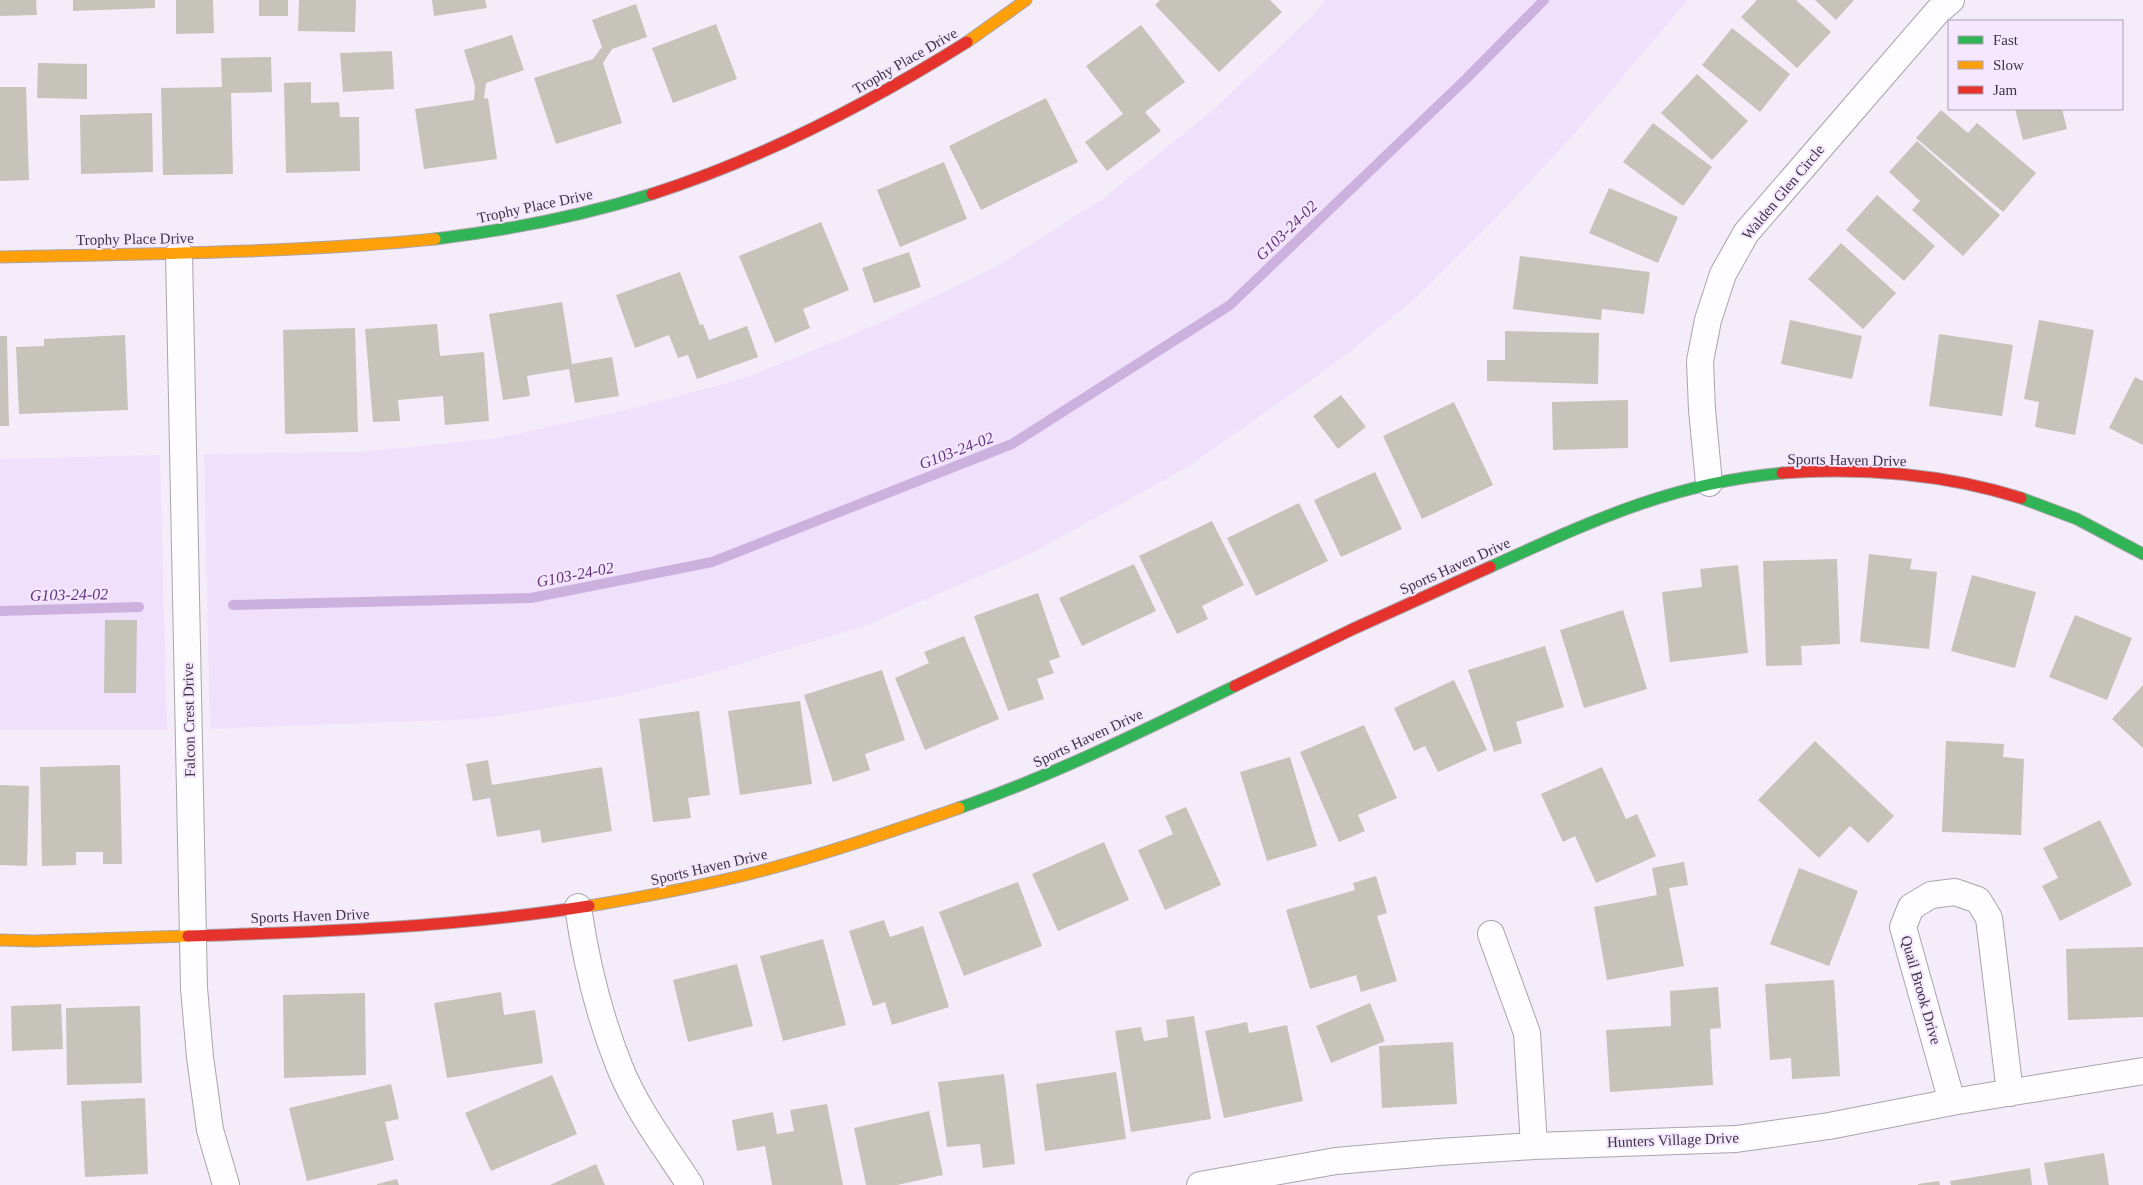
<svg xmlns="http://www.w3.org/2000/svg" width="2143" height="1185" viewBox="0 0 2143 1185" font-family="'Times New Roman',serif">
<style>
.green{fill:#f0e0fb}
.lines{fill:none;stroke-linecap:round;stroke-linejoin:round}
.stream{stroke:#ccb1df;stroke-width:10}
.building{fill:#c6c3ba}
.street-casing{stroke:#a9a4ad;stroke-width:28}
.fast-casing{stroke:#a9a4ad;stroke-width:13}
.slow-casing{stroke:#a9a4ad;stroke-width:13}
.jam-casing{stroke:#a9a4ad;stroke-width:13}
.street{stroke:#fdfcfe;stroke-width:26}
.fast{stroke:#30b455;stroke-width:11}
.slow{stroke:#ff9f0a;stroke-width:11}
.jam{stroke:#e5322d;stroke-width:11}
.labels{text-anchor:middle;stroke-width:4;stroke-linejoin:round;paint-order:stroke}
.street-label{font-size:15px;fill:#3c3740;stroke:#f5e7ff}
.water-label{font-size:16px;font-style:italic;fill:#60327c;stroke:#f5e7ff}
</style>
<rect width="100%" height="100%" fill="#f4edf9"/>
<path class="green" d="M1325,0H1688L1575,133L1498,216L1417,297L1342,358L1191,465L1032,553L867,625L700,676L614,697L479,719L210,729L204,454L359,452L491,439L618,412L742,379L876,325L997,266L1104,198L1214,109L1309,19Z
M160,455L167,730H0V459Z"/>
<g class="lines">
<path class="stream" d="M233,605L531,598L712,562L1012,444L1230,305L1467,78L1544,0
M0,611L139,607"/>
</g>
<path class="building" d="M0,0H36L37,15L0,16Z
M73,0H155V8L73,11Z
M176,0H213L214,33L176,34Z
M259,0H288V16H259Z
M299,0H356L355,32L298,31Z
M432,0H485L487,8L434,16Z
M1160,0H1270L1282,12L1219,72L1155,5Z
M1757,0H1796L1831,32L1797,68L1741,17Z
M1815,0H1854L1836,20Z
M636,4L647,37L612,49L603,63L622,123L556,144L534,78L593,59L602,47L592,20Z
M716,24L737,79L673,103L652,48Z
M1141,25L1185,82L1145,112L1161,131L1107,171L1085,142L1123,114L1086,66Z
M1732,28L1790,74L1760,112L1702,65Z
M512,35L524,70L486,83L484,99L488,98L497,159L424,169L415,109L474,100L475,86L464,50Z
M392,51L394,89L343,92L340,53Z
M271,57L272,92L231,93L233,174L163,175L161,88L222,87L221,58Z
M38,63L87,64V99L37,98Z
M1697,74L1748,121L1712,160L1661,113Z
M311,82V103L339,102L340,117H359L360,171L286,173L284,83Z
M0,87H26L29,180L0,181Z
M1046,98L1078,162L981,210L949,146Z
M2015,109H2062L2067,129L2023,140Z
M1941,110L1968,133L1977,123L2036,173L2003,212L1916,138Z
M152,113L153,172L81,174L80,115Z
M1653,123L1712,167L1683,206L1623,162Z
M1917,141L2000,215L1963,256L1912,210L1920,201L1889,172Z
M944,162L967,219L900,247L877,190Z
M1609,188L1678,217L1658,263L1589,233Z
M1877,195L1935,246L1904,281L1846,230Z
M821,222L849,290L803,309L810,328L775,343L739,256Z
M1841,243L1896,293L1863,329L1808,279Z
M909,252L921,287L874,303L862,268Z
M1520,256L1650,272L1644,314L1602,309L1601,320L1513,309Z
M680,272L700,325L703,324L709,340L747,326L758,357L697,379L688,355L678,358L669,335L635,348L616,295Z
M562,302L572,364L612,357L619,396L575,403L569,369L527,376L530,396L503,400L489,314Z
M1790,320L1862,336L1852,379L1781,364Z
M2039,320L2094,330L2075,435L2035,427L2039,402L2024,399Z
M437,324L440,356L484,352L489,421L445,425L443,396L398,400L400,421L373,422L365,329Z
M355,328L358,432L285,434L283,330Z
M1505,331L1599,333L1598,384L1487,381V360H1505Z
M1939,334L2013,345L2002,416L1929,406Z
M125,335L128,410L19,414L16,347L44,346V339Z
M0,336H7L9,426H0Z
M2135,377L2143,381V445L2109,428Z
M1341,395L1366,427L1338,449L1313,416Z
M1628,400V448L1553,450L1552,402Z
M1454,402L1493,485L1422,519L1383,436Z
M1375,472L1402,529L1341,557L1314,500Z
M1299,503L1328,561L1256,596L1227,538Z
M1212,521L1244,585L1202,606L1208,619L1177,634L1139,556Z
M1869,554L1912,559L1910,569L1937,572L1929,649L1860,642Z
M1837,559L1840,644L1801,646L1802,665L1766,666L1763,561Z
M1134,564L1156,611L1082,646L1059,598Z
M1738,565L1748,653L1670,662L1662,592L1702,587L1700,569Z
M1972,575L2036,592L2015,668L1951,651Z
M1038,593L1060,657L1049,661L1054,673L1037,679L1044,699L1008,711L974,616Z
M1623,610L1647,689L1584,708L1560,630Z
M2075,615L2132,638L2107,700L2049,677Z
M105,620H137L136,693H104Z
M964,636L999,719L925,750L895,678L929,663L924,652Z
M1545,646L1564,707L1516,722L1522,743L1494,752L1468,670Z
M882,670L905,740L865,754L870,770L833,782L804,695Z
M1454,680L1487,750L1438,772L1425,746L1414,751L1394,708Z
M2143,685V748L2112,719Z
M800,701L812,784L740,795L728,711Z
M699,711L710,795L688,798L691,818L653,822L639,719Z
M1364,725L1397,798L1358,815L1365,831L1339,842L1300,752Z
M1815,741L1894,816L1868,843L1850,826L1819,858L1758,800Z
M1946,741L2004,744L2003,757L2024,759L2021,835L1942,832Z
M1290,757L1317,846L1267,861L1240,772Z
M488,760L492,785L602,767L612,831L542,843L540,830L497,837L490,798L473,801L466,764Z
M120,765L122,864H103V852H76V865L42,866L40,767Z
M1602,767L1626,819L1637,814L1656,856L1596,883L1575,836L1563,842L1541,794Z
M0,785L29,786L27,866L0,865Z
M1186,807L1221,885L1165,910L1138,850L1173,834L1165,816Z
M2100,820L2132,885L2060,921L2042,886L2058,878L2043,848Z
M1104,842L1129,900L1058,931L1032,874Z
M1684,862L1688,885L1669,888L1684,966L1607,980L1594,907L1657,895L1652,868Z
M1799,868L1858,891L1829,966L1770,944Z
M1376,876L1387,913L1377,916L1397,981L1361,992L1356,975L1310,989L1286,910L1355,890L1353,883Z
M1018,882L1042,946L964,976L939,912Z
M884,920L890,937L923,926L949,1007L892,1025L885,1002L873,1006L849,931Z
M823,939L846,1025L783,1041L760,956Z
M2143,947V1017L2068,1020L2066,949Z
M737,964L753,1026L688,1042L673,980Z
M1834,980L1840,1076L1792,1079L1791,1058L1770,1060L1765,984Z
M1718,987L1721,1028L1710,1029L1713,1085L1610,1092L1606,1030L1671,1026L1670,991Z
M501,992L504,1015L535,1010L543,1063L447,1078L434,1003Z
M365,993L366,1075L284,1078L283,995Z
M1370,1003L1385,1041L1331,1063L1316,1026Z
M61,1004L63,1049L12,1051L11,1006Z
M140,1006L142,1083L67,1085L66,1008Z
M1194,1016L1211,1119L1131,1132L1115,1031L1141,1027L1144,1041L1168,1037L1166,1020Z
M1247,1022L1249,1033L1287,1025L1303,1101L1224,1118L1205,1031Z
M1453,1042L1457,1104L1382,1108L1379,1046Z
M1116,1072L1126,1139L1045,1151L1036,1084Z
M1004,1074L1015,1164L983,1168L980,1144L947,1147L938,1082Z
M552,1075L577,1134L491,1171L465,1113Z
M391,1084L399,1119L385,1122L394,1160L307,1181L289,1108Z
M145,1098L148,1174L85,1177L81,1101Z
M827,1104L843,1185H772L765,1146L737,1151L732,1120L773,1112L777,1134L794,1131L790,1110Z
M929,1111L943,1175L897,1185H866L854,1128Z
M2104,1153L2109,1185H2048L2044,1163Z
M596,1164L605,1185H550Z
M2030,1168L2032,1185H1951L1950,1181Z
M397,1179L399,1185H377V1184Z
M1939,1181L1940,1185H1918V1184Z"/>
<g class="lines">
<g class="street-casing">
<path id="street" d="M179,253L194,988L200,1057L210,1130L226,1185
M1709,483L1702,410L1700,361L1708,320L1723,274L1746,233L1938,11L1951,0
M578,907C586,962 599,1016 620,1068C637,1110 666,1148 690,1185
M1491,934L1527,1033L1534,1146
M1952,1102L1903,927L1911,907L1931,895L1955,892L1978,900L1989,918L2010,1093
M1200,1185L1336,1161L1439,1152L1534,1146L1736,1139L1829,1126L1952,1102L2143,1071"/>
</g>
<g class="fast-casing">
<path id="fast" d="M435,239C509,230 581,216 652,194
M2021,498L2077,519L2143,554
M1490,567C1590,522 1671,483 1782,473
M959,808C1054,775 1145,730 1235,686"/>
</g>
<g class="slow-casing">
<path id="slow" d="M967,42L1026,0
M0,257C145,254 291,253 435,239
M589,906C643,897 696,887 749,874C820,856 890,832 959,808
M0,940L34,941L188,936"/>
</g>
<g class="jam-casing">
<path id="jam" d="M652,194C764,158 868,104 967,42
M1782,473C1861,467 1945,474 2021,498
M1235,686L1353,629L1490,567
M188,936C322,932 456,927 589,906"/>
</g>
<use href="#street" class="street"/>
<use href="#fast" class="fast"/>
<use href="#slow" class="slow"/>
<use href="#jam" class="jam"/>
</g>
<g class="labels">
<g class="street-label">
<text transform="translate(905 61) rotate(-30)" y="5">Trophy Place Drive</text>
<text transform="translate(1783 192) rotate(-50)" y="5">Walden Glen Circle</text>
<text transform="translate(535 206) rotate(-12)" y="5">Trophy Place Drive</text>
<text transform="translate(135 239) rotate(-1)" y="5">Trophy Place Drive</text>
<text transform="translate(1847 460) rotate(1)" y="5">Sports Haven Drive</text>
<text transform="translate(1455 566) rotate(-24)" y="5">Sports Haven Drive</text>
<text transform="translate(189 720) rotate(-91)" y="5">Falcon Crest Drive</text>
<text transform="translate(1088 738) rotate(-25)" y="5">Sports Haven Drive</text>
<text transform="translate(709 867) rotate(-13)" y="5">Sports Haven Drive</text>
<text transform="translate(310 916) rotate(-2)" y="5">Sports Haven Drive</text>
<text transform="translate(1921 990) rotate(74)" y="5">Quail Brook Drive</text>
<text transform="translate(1673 1140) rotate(-2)" y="5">Hunters Village Drive</text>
</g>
<g class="water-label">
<text transform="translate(1286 230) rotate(-44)" y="6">G103-24-02</text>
<text transform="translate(956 450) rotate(-21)" y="6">G103-24-02</text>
<text transform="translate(575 574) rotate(-11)" y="6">G103-24-02</text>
<text transform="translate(69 594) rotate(-1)" y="6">G103-24-02</text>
</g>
</g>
<rect x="1948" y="20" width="175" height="90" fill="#f5e7ff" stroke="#aba1b3"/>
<rect x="1958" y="36" width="25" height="8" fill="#30b455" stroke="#aba1b3"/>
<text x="1993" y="45" font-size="15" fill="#3c3740">Fast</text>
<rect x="1958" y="61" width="25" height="8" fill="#ff9f0a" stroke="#aba1b3"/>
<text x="1993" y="70" font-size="15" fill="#3c3740">Slow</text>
<rect x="1958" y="86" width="25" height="8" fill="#e5322d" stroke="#aba1b3"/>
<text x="1993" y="95" font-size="15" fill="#3c3740">Jam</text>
</svg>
